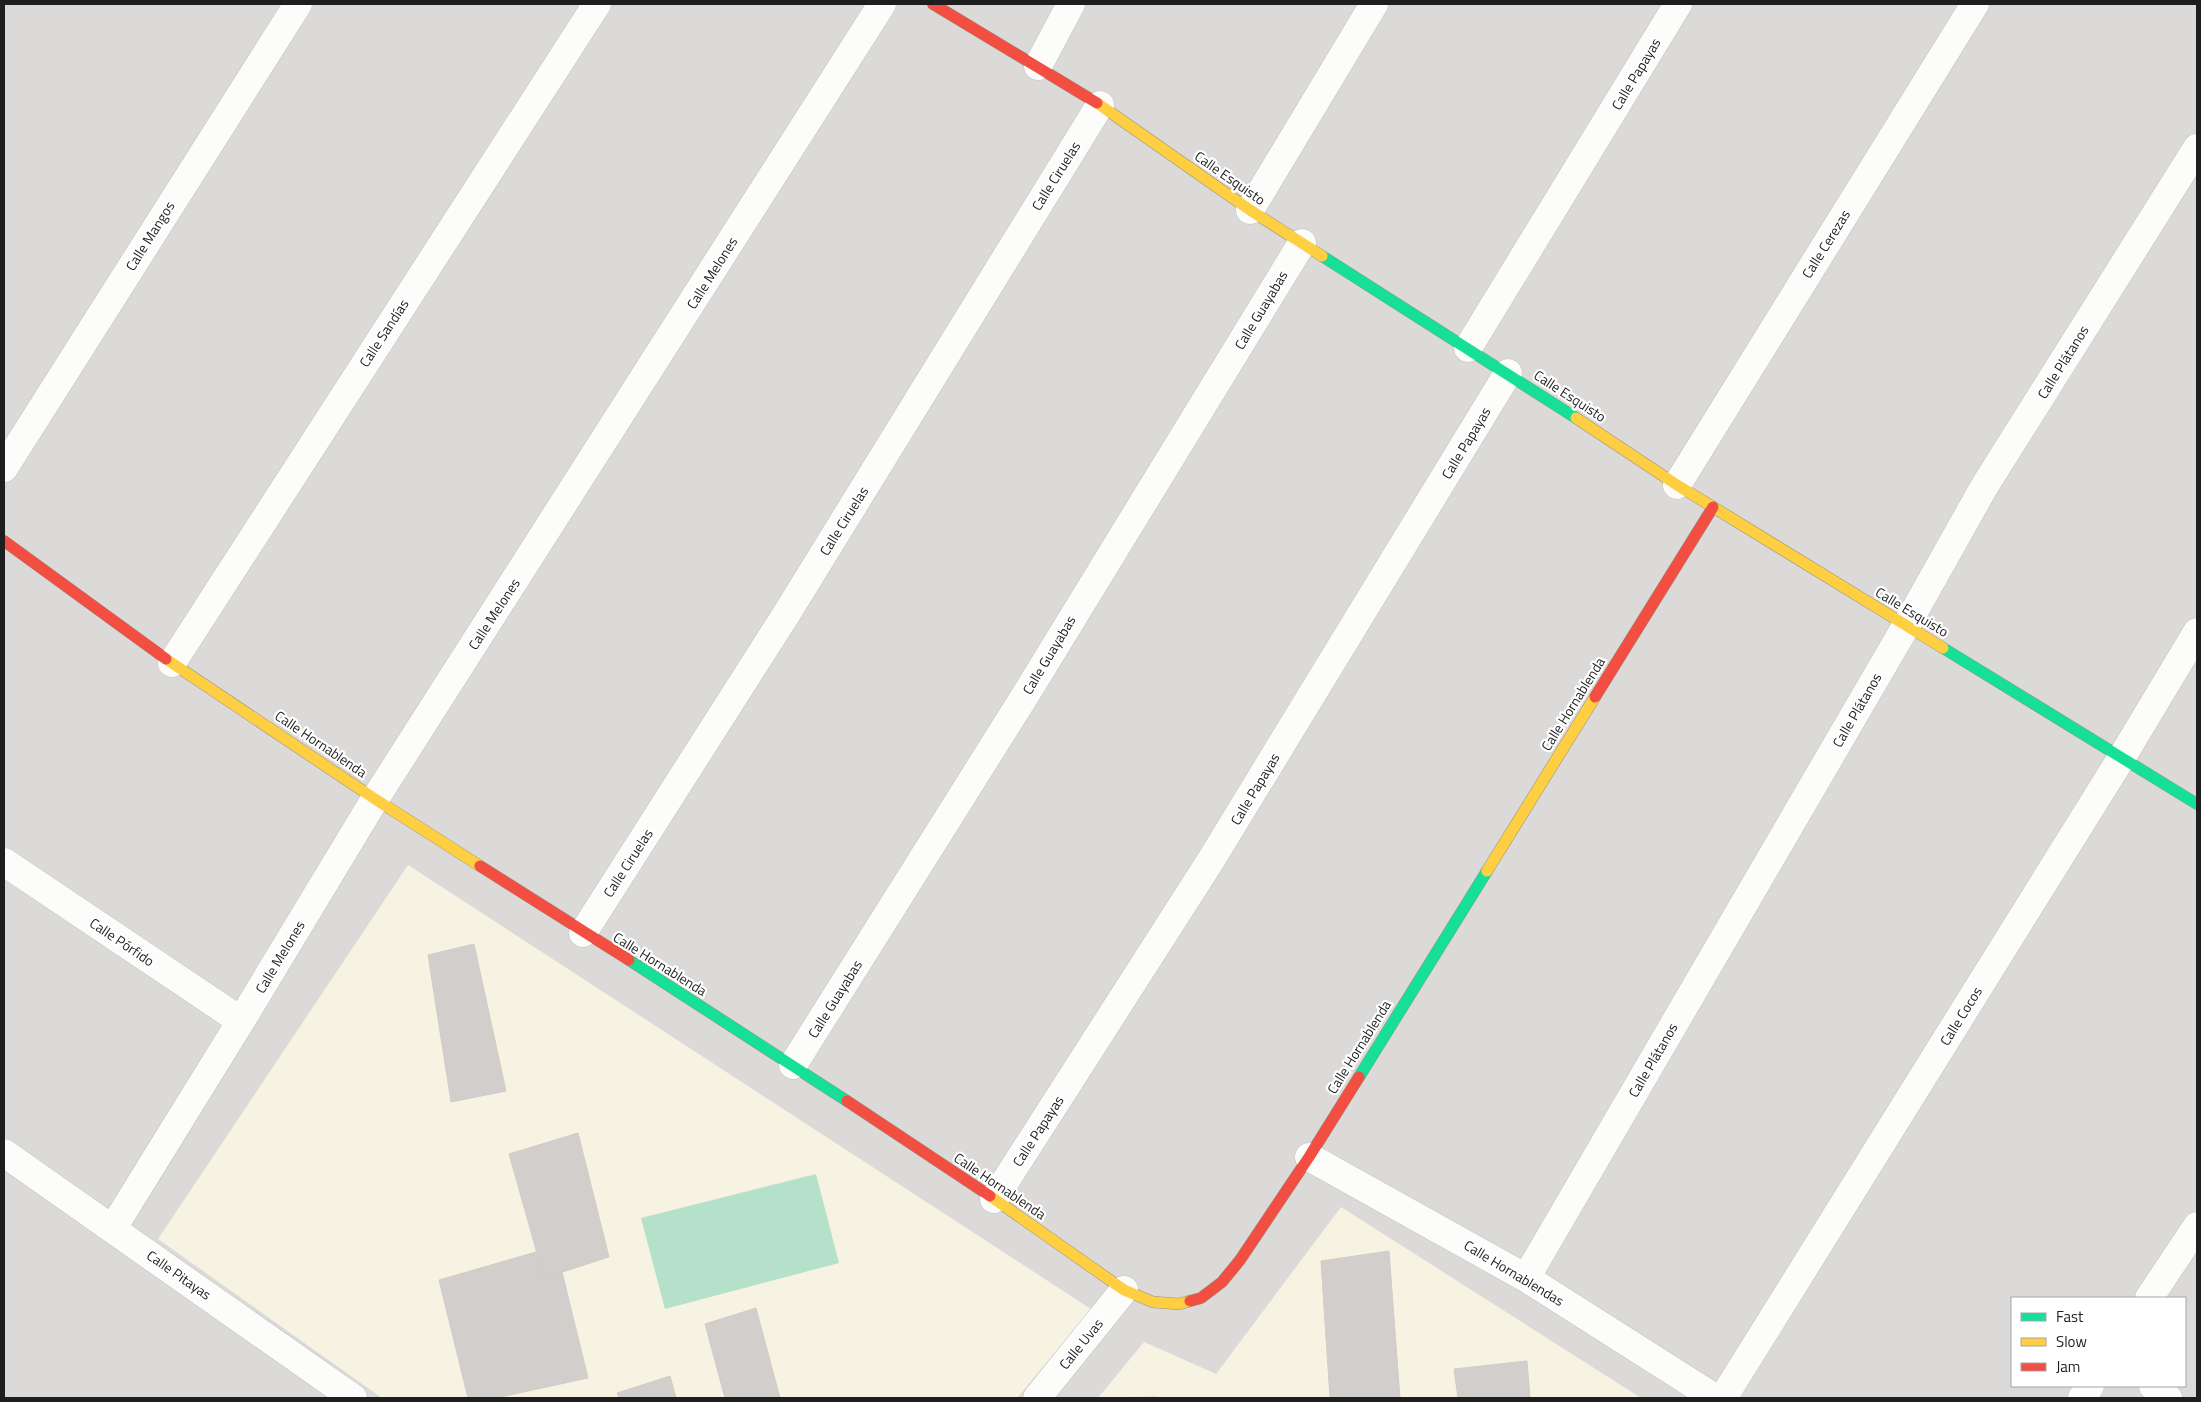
<svg xmlns="http://www.w3.org/2000/svg" width="2201" height="1402" viewBox="0 0 2201 1402" font-family="'Titillium Web',sans-serif">
<style>
.residential{fill:#dcdad8;fill-rule:evenodd}
.education{fill:#f6f3e3}
.pitch{fill:#b5e0ca}
.building{fill:#d2cecc;stroke:#d0ccc8}
.lines{fill:none;stroke-linecap:round;stroke-linejoin:round}
.street-casing{stroke:#c4c2c1;stroke-width:29}
.fast-casing{stroke:#959480;stroke-width:12}
.slow-casing{stroke:#959480;stroke-width:12}
.jam-casing{stroke:#959480;stroke-width:12}
.street{stroke:#fcfcfb;stroke-width:28}
.fast{stroke:#16e098;stroke-width:11}
.slow{stroke:#ffcf43;stroke-width:11}
.jam{stroke:#f24e42;stroke-width:11}
.labels{text-anchor:middle;stroke-width:4.5;stroke-linejoin:round;paint-order:stroke}
.street-label{font-size:14px;fill:#1e1e1e;stroke:#fff}
</style>
<rect width="100%" height="100%" fill="#edeae7"/>
<path class="residential" d="M4,4H2197V1398H4ZM2012,1298H2185V1386H2012Z"/>
<path class="education" d="M408,865L1091,1309L1017,1398H382L158,1239Z
M1341,1207L1641,1398H1098L1144,1342L1216,1374Z"/>
<path class="pitch" d="M816,1174L839,1263L665,1309L641,1218Z"/>
<path class="building" d="M474,944L506,1091L451,1102L428,955Z
M578,1133L609,1257L544,1278L509,1154Z
M1389,1251L1400,1398H1330L1321,1261Z
M536,1252L544,1278L562,1272L588,1378L496,1398H468L439,1280Z
M756,1308L780,1398H725L705,1324Z
M1527,1361L1530,1398H1458L1454,1369Z
M670,1376L676,1398H619L617,1393Z
M1157,1397V1398H1098Z"/>
<g class="lines">
<g class="street-casing">
<path id="street" d="M1038,66L1071,4
M1250,210L1374,4
M1468,348L1678,4
M4,468L298,4
M1677,485L1975,4
M172,663L597,4
M4,862L241,1021
M583,933L787,613L1100,105
M793,1065L1026,694L1302,243
M4,1153L353,1398
M1309,1157L1526,1278L1715,1398
M994,1199L1211,860L1508,373
M113,1228L241,1021L375,799L882,4
M1526,1278L1906,626L1984,487L2197,148
M2149,1298L2197,1226
M2153,1386L2168,1398
M1037,1398L1124,1290
M1723,1398L2122,757L2197,632
M2082,1398L2090,1386"/>
</g>
<g class="fast-casing">
<path id="fast" d="M1322,256L1576,418
M1943,648L2197,804
M629,960L847,1101
M1359,1077L1487,871"/>
</g>
<g class="slow-casing">
<path id="slow" d="M1097,103L1250,210L1322,256
M1576,418L1677,485L1943,648
M166,659L375,799L480,866
M1487,871L1595,697
M990,1196L1124,1290L1153,1302L1179,1304L1190,1301"/>
</g>
<g class="jam-casing">
<path id="jam" d="M933,4L1097,103
M4,541L166,659
M1595,697L1713,507
M480,866L629,960
M847,1101L990,1196
M1190,1301L1201,1298L1222,1282L1240,1260L1309,1157L1359,1077"/>
</g>
<use href="#street" class="street"/>
<use href="#fast" class="fast"/>
<use href="#slow" class="slow"/>
<use href="#jam" class="jam"/>
</g>
<g class="labels">
<g class="street-label">
<text transform="translate(1636 74) rotate(-59)" y="5">Calle Papayas</text>
<text transform="translate(1056 176) rotate(-58)" y="5">Calle Ciruelas</text>
<text transform="translate(1230 178) rotate(35)" y="5">Calle Esquisto</text>
<text transform="translate(150 236) rotate(-58)" y="5">Calle Mangos</text>
<text transform="translate(1826 244) rotate(-58)" y="5">Calle Cerezas</text>
<text transform="translate(712 273) rotate(-58)" y="5">Calle Melones</text>
<text transform="translate(1261 310) rotate(-59)" y="5">Calle Guayabas</text>
<text transform="translate(384 333) rotate(-57)" y="5">Calle Sandías</text>
<text transform="translate(2063 362) rotate(-58)" y="5">Calle Plátanos</text>
<text transform="translate(1570 396) rotate(33)" y="5">Calle Esquisto</text>
<text transform="translate(1466 443) rotate(-59)" y="5">Calle Papayas</text>
<text transform="translate(844 521) rotate(-58)" y="5">Calle Ciruelas</text>
<text transform="translate(1912 612) rotate(31)" y="5">Calle Esquisto</text>
<text transform="translate(494 614) rotate(-57)" y="5">Calle Melones</text>
<text transform="translate(1049 655) rotate(-59)" y="5">Calle Guayabas</text>
<text transform="translate(1573 704) rotate(-58)" y="5">Calle Hornablenda</text>
<text transform="translate(1857 710) rotate(-60)" y="5">Calle Plátanos</text>
<text transform="translate(321 744) rotate(34)" y="5">Calle Hornablenda</text>
<text transform="translate(1255 789) rotate(-59)" y="5">Calle Papayas</text>
<text transform="translate(628 863) rotate(-57)" y="5">Calle Ciruelas</text>
<text transform="translate(122 942) rotate(34)" y="5">Calle Pórfido</text>
<text transform="translate(280 957) rotate(-59)" y="5">Calle Melones</text>
<text transform="translate(660 964) rotate(32)" y="5">Calle Hornablenda</text>
<text transform="translate(835 999) rotate(-58)" y="5">Calle Guayabas</text>
<text transform="translate(1961 1016) rotate(-58)" y="5">Calle Cocos</text>
<text transform="translate(1359 1047) rotate(-58)" y="5">Calle Hornablenda</text>
<text transform="translate(1653 1060) rotate(-60)" y="5">Calle Plátanos</text>
<text transform="translate(1038 1131) rotate(-57)" y="5">Calle Papayas</text>
<text transform="translate(1000 1186) rotate(34)" y="5">Calle Hornablenda</text>
<text transform="translate(1514 1273) rotate(31)" y="5">Calle Hornablendas</text>
<text transform="translate(179 1275) rotate(35)" y="5">Calle Pitayas</text>
<text transform="translate(1081 1344) rotate(-51)" y="5">Calle Uvas</text>
</g>
</g>
<rect width="2201" height="1402" fill="none" stroke="#1e1e1e" stroke-width="10"/>
<rect x="2011" y="1297" width="175" height="90" fill="#ffffff" stroke="#a5a5a5"/>
<rect x="2021" y="1313" width="25" height="8" fill="#16e098" stroke="#a5a5a5"/>
<text x="2056" y="1322" font-size="15" fill="#1e1e1e">Fast</text>
<rect x="2021" y="1338" width="25" height="8" fill="#ffcf43" stroke="#a5a5a5"/>
<text x="2056" y="1347" font-size="15" fill="#1e1e1e">Slow</text>
<rect x="2021" y="1363" width="25" height="8" fill="#f24e42" stroke="#a5a5a5"/>
<text x="2056" y="1372" font-size="15" fill="#1e1e1e">Jam</text>
</svg>
